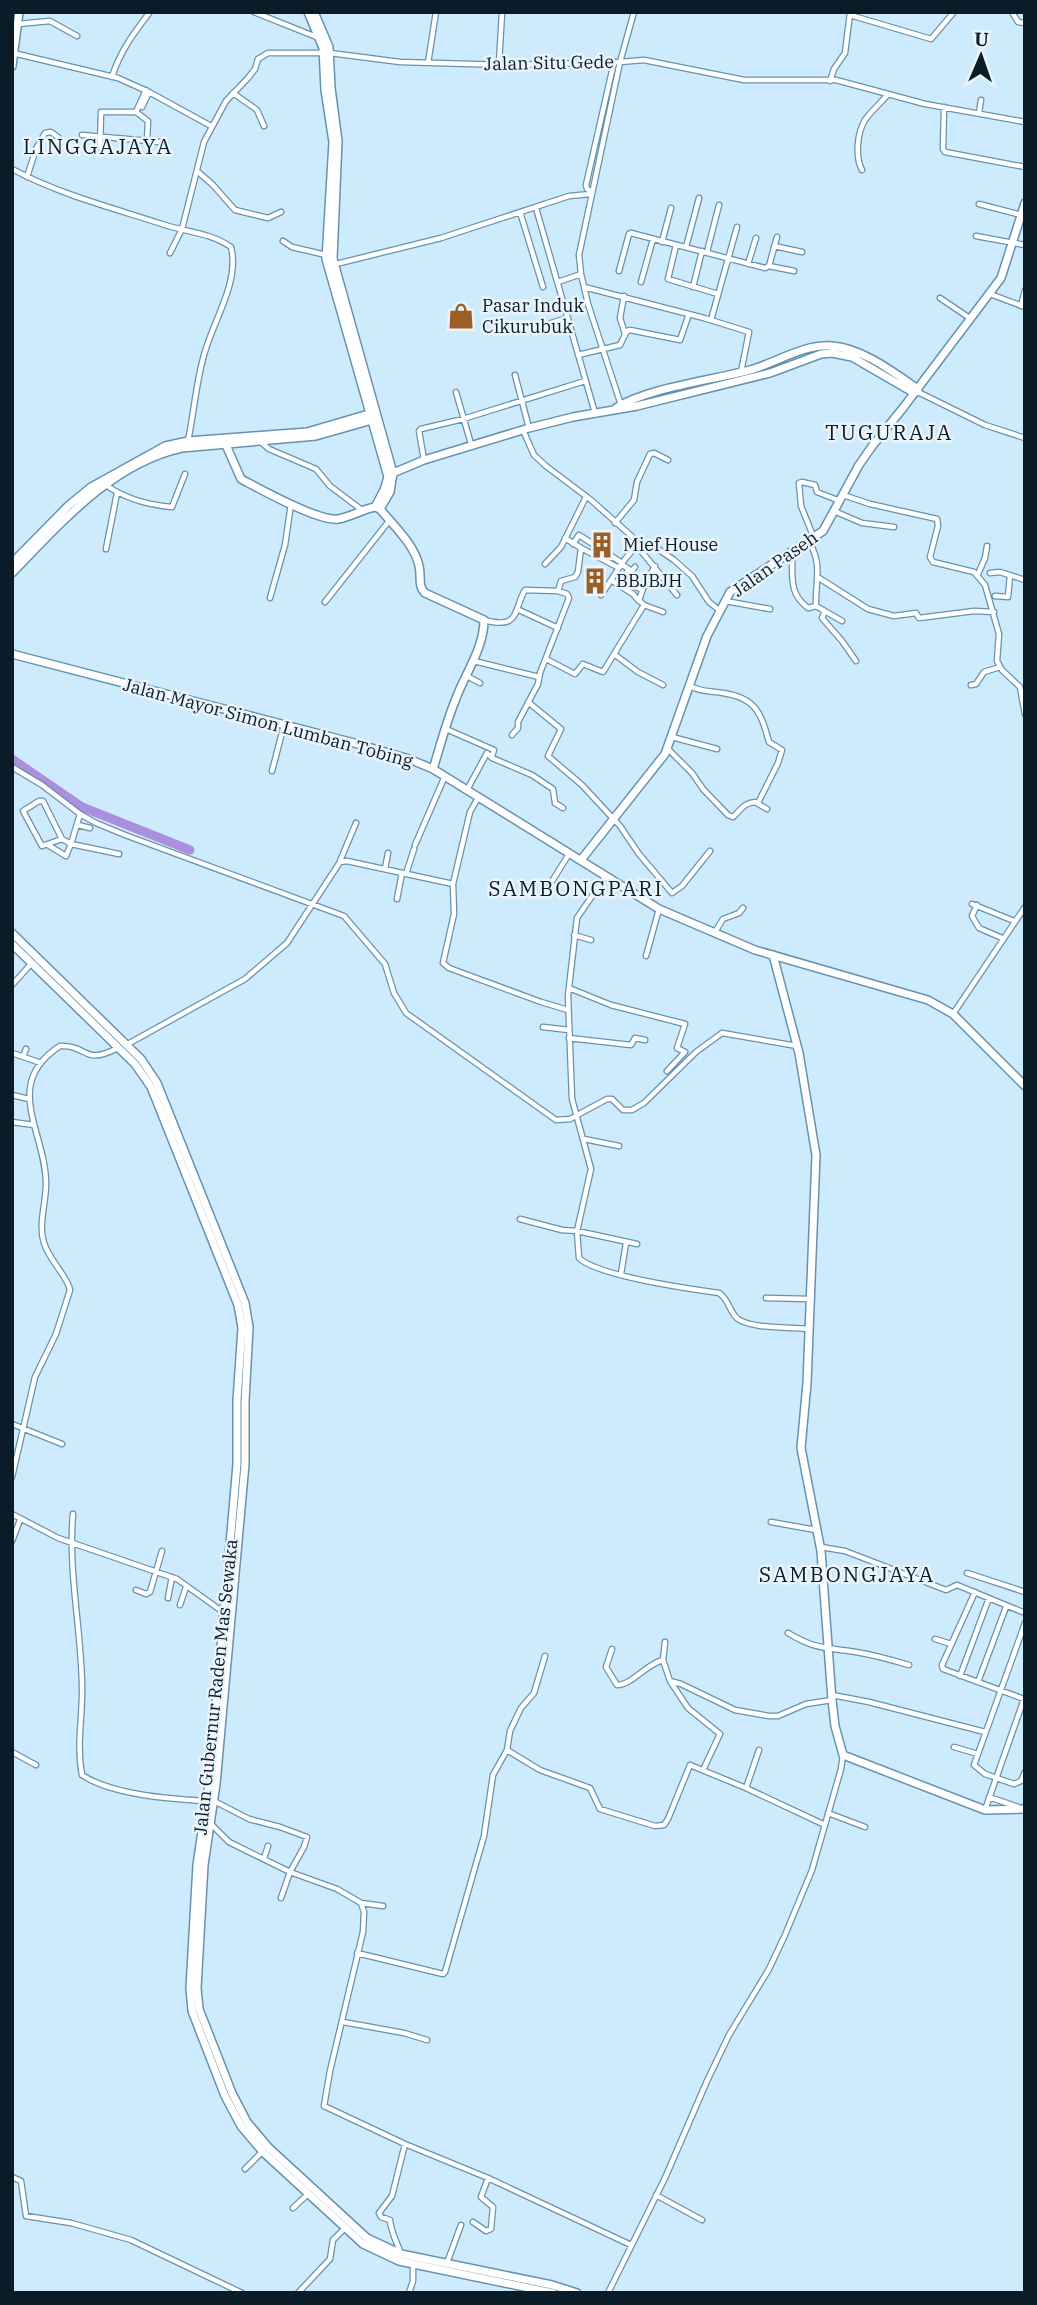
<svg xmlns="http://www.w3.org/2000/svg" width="1037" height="2305" viewBox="0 0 1037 2305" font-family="'IBM Plex Serif',serif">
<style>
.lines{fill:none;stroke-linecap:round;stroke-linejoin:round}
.river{stroke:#a98fdc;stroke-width:9}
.street-casing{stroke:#6692b0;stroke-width:7}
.secondary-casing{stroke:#6692b0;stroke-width:10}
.primary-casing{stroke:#6692b0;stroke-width:10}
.street{stroke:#fff;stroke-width:4.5}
.secondary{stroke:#fff;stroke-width:7}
.primary{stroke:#fff;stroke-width:7}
.labels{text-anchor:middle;stroke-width:5;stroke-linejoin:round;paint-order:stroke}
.street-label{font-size:18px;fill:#0a1c27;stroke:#ebf4fa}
.poi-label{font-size:18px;fill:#0a1c27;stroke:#ebf4fa;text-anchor:start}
.quarter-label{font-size:21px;letter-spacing:2px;fill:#0a1c27;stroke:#ebf4fa}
</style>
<rect width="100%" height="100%" fill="#ceeafd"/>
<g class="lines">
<path class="river" d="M12,759L82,807L190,850"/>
<g class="street-casing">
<path id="street" d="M254,12L319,38
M1012,12L1018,22L1025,23
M850,15L931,39L954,12
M18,24L50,21L77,36
M13,53L118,78L149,92L211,126
M428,63L436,12
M499,64L502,12
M112,77C120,51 134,33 150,12
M830,81L834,69L845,53L850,13
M233,93L257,110L264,126
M142,107L149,92
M944,107L943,149L945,152L1025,167
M136,112L146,90
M979,113L981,100
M82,135L160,142
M100,147L101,112H136L148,121L147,140
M12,169C61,195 113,208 165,225C187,232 211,233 231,247C240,282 213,321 204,355C196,383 194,412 188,441
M862,170C855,157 857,133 865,120C871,111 881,103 888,94
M197,171L213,185L235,210L268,218L281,212
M27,177L36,149L45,133L51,132L58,137
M591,191L587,189L586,185L614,62
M979,204L1025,216
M536,208L595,413
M520,212L543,287
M976,236L1025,245
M283,241L292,247L326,255
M662,242L671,208
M676,245L668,279L718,294
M774,246L802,252
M686,247L699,198
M707,252L719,205
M170,253L182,229L204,142L226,101L248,78L255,69L258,59L268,53H330L400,62L506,65L620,62L644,60L744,80H836L925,104L1025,122
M748,264L756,238
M332,265L441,238L569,196L591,194
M769,266L777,237
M619,271L629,234L631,233L765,268L769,266L794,271
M558,282L581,274
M641,282L653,239
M584,287L704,318L749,332L741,372
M693,287L702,251
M990,294L1025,307
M624,296L620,318L625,334
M940,298L971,319
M1021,306L1025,290
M711,320L737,227
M551,323L568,318
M578,355L620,345L627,331L630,330L680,340L689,314
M515,375L529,428
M456,392L471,444
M914,393H920L985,425L1025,438
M621,405L588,304L581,274L579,255L620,62L634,12
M523,430L534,455L546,466L591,500L637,541L655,547L674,560L692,576L709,602L719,610
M261,442L269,449L316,469L330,486L362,510
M424,460L419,431L421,429L463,419L585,381
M106,485C124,498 149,505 172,507L185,474
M843,495L870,504L937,519L938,526L930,557L933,562L974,572L985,585L999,634L997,661L1002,670L1020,687L1025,714
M834,511L862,523L894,527
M615,523L634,500L637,482L650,454L654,453L668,460
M814,538L801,506L799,483L802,482L815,485L817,492L840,501
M809,542C823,564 815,582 816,606L842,621
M573,544L579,535L622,563
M637,546L677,595
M581,548L619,568
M106,549L117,493
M792,553C793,576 788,593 808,608L816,606
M545,564L561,547L586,497
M621,564L632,571L635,567
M655,566L644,586L639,600L644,605L663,612
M990,573L1000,572L1025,580
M978,574L985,558L987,546
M623,578L630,582L625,589
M819,578L868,609L894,616L916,613L919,618L974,611L994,612
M611,580L619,585L629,569
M629,583L642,590
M619,585L633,594L639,601
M558,591L561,581L575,577L578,572L581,548L565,538
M601,595L625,559L640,542
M995,596L1008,597L1010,575
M270,598L285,545L291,504
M725,601L770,609
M325,602L389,521
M519,610L558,628
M825,611L822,618L842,641L856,661
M484,620C521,630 513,610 525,590L558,591L567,594L569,598L540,673L538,684L518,722V728L512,735
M614,654L638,672L663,685
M546,659L575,674L583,664L603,672L644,605
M474,661L539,677
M467,676L480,683
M971,685L976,684L984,672L1000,667
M690,686C700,692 711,691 723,693C756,698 761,713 769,742L782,750L778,763L758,803
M528,702L561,729L548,756L582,785L620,826L639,854L672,893L682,886L710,851
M446,729L494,750L492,756
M672,737L717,749
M668,749L692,773L703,789L728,815L733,817C741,810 743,803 755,802L767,809
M12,767L42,785L80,814L71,844L119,854
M272,771L284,725
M467,790L487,753L492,758L532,775L553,789L555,803L563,808
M478,798L470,812L453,884L454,914L443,963L449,968L541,1002L568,1010
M80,814L96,823L125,835L344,916L385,964L394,993L406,1013L556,1120L570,1119L607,1099H612L623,1110H632L644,1103L696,1052L722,1033L797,1046
M78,825L90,828
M48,845L66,856L71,844L62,839L42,846L23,811L39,801H43L62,839
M415,845L445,776
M340,861L356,823
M385,869L388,853
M406,874L414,849
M605,877L577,918L568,996L572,1099L591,1169L577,1231L579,1258C598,1276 690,1289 719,1293C729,1299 729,1312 738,1319C752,1329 791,1327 809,1329
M549,886L569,854
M397,899L402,873
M972,904L1014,921
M977,905L972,916L979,928L1002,938
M715,932L723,919L739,913L743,908
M574,935L591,940
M646,956L659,909
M12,985L31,964
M569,988L611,1005L685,1024L677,1048L685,1052L667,1071
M953,1014L1025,907
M543,1027L569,1030
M569,1038L631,1045L635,1038L645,1040
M126,1045L245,979L287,943L340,862L347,861L453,884
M12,1053L41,1063
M23,1056L26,1049
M12,1095L29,1099
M12,1122L34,1125
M584,1139L619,1146
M520,1219L562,1230L577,1231L637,1244
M621,1274L626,1243
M766,1298L810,1299
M12,1424L62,1444
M12,1477L35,1377L56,1334L70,1290C68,1277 49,1260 44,1243C38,1225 46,1203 46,1184C46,1132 1,1084 60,1046C89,1045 82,1066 118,1048
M12,1514L58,1538L177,1579L223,1612
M73,1514C68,1571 81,1628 82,1685C83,1716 76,1744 82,1775C112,1795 171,1799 206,1801
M771,1522L816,1530
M12,1541L20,1520
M821,1547L845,1551L946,1590L957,1585L1025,1613
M967,1573L1025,1592
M136,1590L146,1594L150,1592L162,1551
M975,1592L942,1665L943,1669L1024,1699
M168,1598L172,1577
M180,1605L186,1587
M1025,1623L974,1765L985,1774L1014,1784L1021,1781L1025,1772
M788,1633C816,1650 826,1647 856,1652C874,1655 892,1660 909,1665
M935,1639L951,1644
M665,1642L663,1660L670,1681L681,1684L735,1710L769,1716H778L806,1704L832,1700
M612,1649L606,1667L617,1685C632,1685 646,1664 663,1660
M960,1676L989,1598
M670,1681L688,1708L720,1734L703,1770
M978,1682L1006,1607
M832,1695L869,1702L985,1732
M954,1747L978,1754
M507,1750L540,1770L590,1788L600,1809L655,1826L664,1825L668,1819L690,1765L746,1788L825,1825
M12,1752L36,1765
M746,1788L759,1750
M989,1797L1018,1807
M214,1801L249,1819L280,1827L307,1837L304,1847L290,1872L337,1889L361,1903L364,1912L363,1932L330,2071L324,2106L405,2144L488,2178L631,2245
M985,1810L1024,1699
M828,1813L865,1827
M211,1824L229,1842L290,1872L281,1898
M264,1858L268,1846
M361,1903L383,1906
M357,1953L443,1974L445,1972L484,1836L493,1775L507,1750L510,1731L521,1708L534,1693L545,1656
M343,2022L404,2033L427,2040
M245,2169L262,2152
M12,2177L21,2181L26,2216L71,2223L131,2240L242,2293
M656,2195L702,2220
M293,2208L308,2194
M473,2222L486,2231L491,2229L493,2207L481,2197L488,2178
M401,2254C397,2242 391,2233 390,2220L381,2217L379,2213L392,2196L405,2144
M447,2263L461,2225
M298,2293L330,2259L333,2240L345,2228
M409,2293L413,2281V2264
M608,2293L665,2178L707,2081L729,2035L769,1969L785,1935L812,1870L841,1769L843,1755"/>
</g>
<g class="secondary-casing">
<path id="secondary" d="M308,12L323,48L325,90L333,142L326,259L388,477L384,490L375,507
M314,12L329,47L331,88L338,141L333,259L393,473L390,492L380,509
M616,408C647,388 713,380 750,370C778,362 803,344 832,346C862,348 893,372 918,389
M226,445L241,479C260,489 319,522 338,519C351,517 363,509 375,507L380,509C393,525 415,545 419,566C422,577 417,585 425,593L484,620C484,649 464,675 455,701C446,723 440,747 433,769
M393,473L424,460L529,428L573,417L637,406L770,373L821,354L832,353L852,357L914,393
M12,563L68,506L91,487L165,446L188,441L307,432L372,413
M12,573C60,524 112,463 182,448L316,436L372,420
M581,860L665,754L707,636L730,592L823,531L859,465L873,445L903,408L1001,278L1025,203
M773,955L799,1053L816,1155L807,1383L801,1448L821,1551L832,1700L835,1726L843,1755L985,1810L1025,1809"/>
</g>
<g class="primary-casing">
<path id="primary" d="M12,66L19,12
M12,654L358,744L409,759L433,769L659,909L755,950L928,1000L953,1014L1025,1086
M12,933L141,1059L157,1083L245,1303L249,1327L245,1401V1464L216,1784L204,1865L197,1988L199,2009L232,2093L247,2122L268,2147L367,2238L401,2254L552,2285L577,2293
M12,944L135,1064L151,1087L238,1305L242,1328L237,1400V1464L209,1784L197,1865L190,1988L192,2011L225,2096L241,2126L263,2152L363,2244L399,2261L553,2293"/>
</g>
<use href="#street" class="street"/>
<use href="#secondary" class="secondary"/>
<use href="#primary" class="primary"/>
</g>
<defs>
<g id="shop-bare" transform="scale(2.1)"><path d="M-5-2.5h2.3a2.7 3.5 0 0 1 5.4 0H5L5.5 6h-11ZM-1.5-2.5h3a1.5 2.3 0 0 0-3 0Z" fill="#9d5e26" stroke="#ebf4fa" stroke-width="2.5" paint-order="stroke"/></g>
<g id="building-bare" transform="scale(2.1)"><path d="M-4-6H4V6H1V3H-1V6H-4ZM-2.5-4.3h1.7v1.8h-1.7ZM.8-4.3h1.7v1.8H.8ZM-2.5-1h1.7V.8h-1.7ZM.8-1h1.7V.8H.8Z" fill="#9d5e26" stroke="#ebf4fa" stroke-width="2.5" paint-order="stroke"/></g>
</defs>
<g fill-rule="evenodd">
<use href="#shop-bare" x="461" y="316"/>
<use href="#building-bare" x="602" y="545"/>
<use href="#building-bare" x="595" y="581"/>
</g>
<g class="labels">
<g class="street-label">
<text transform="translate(549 63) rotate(-1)" y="6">Jalan Situ Gede</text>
<text transform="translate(775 564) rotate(-35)" y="6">Jalan Paseh</text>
<text transform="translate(268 723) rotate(15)" y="6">Jalan Mayor Simon Lumban Tobing</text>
<text transform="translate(216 1687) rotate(-84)" y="6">Jalan Gubernur Raden Mas Sewaka</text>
</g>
<g class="poi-label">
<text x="482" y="312">Pasar Induk<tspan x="482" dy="21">Cikurubuk</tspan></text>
<text x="623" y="551">Mief House</text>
<text x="616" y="587">BBJBJH</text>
</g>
<g class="quarter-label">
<text x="98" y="154">LINGGAJAYA</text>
<text x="889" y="440">TUGURAJA</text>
<text x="576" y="896">SAMBONGPARI</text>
<text x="847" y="1582">SAMBONGJAYA</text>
</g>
</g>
<rect width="1037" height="2305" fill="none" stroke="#0a1c27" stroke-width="28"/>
<g transform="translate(981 56) rotate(2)" stroke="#ebf4fa" stroke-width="5" paint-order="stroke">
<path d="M0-5L12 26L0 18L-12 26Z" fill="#0a1c27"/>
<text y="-10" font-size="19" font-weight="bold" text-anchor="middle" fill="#0a1c27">U</text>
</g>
</svg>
